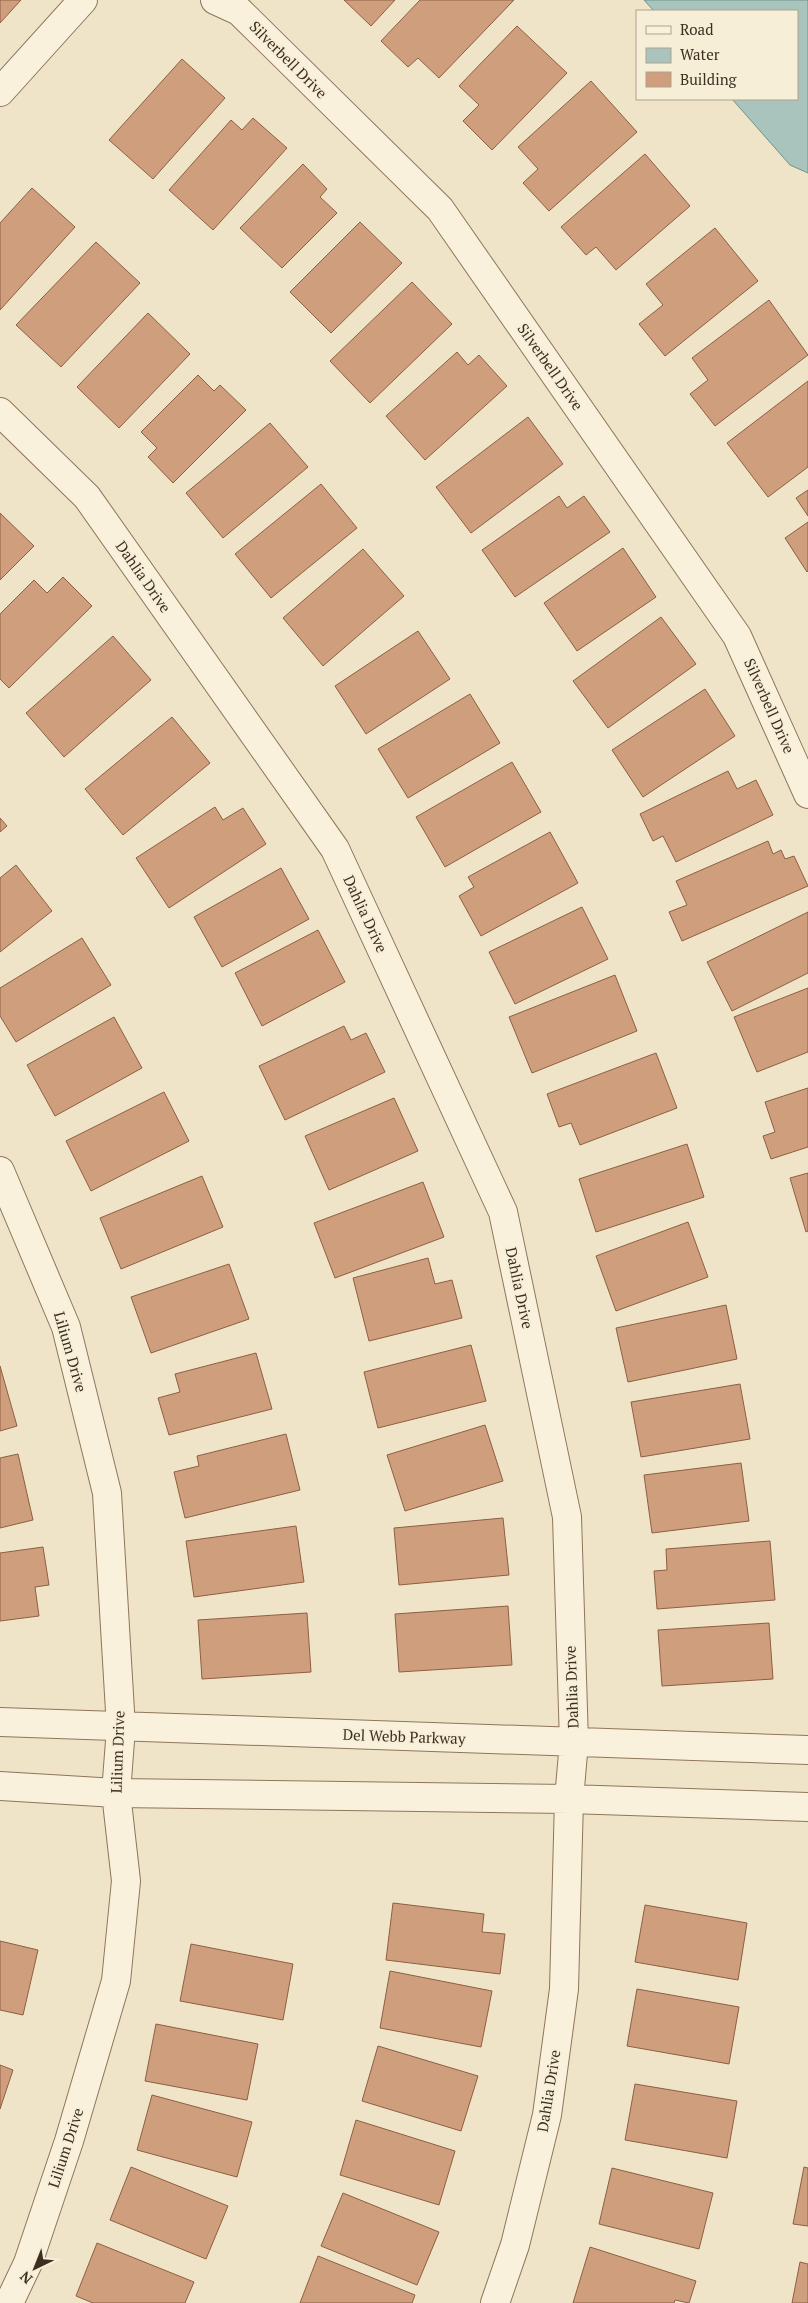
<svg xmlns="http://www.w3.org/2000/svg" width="808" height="2303" viewBox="0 0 808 2303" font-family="'PT Serif',serif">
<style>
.water{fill:#a9c4bc;stroke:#6f938a}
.building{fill:#cf9f7d;stroke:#8d5f41}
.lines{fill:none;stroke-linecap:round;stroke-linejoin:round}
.minor-casing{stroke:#8d765c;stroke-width:30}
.minor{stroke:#faf1dc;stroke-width:28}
.labels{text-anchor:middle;stroke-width:4;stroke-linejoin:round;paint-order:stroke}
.street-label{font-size:15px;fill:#3d2e20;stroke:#f7eed8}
</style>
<rect width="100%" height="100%" fill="#f0e4c8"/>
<path class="water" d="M644,0H808V173L790,165L732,99H797V11H654Z"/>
<path class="building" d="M0,0H21L0,23Z
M344,0H395L371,26Z
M420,0H514L439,78L418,58L408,67L381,41Z
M517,26L567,73L492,150L463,121L479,105L459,86Z
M182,59L225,98L153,179L109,140Z
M591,81L637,132L549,211L523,183L538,169L518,147Z
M253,118L287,148L213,230L169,190L231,120L242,130Z
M645,154L690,206L616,270L596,247L586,255L561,227Z
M303,164L327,189L320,197L337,213L282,268L240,228Z
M32,188L75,227L0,310V223Z
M360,222L402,263L331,333L290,292Z
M715,228L758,281L665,356L639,324L663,305L646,284Z
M96,242L140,283L61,367L16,325Z
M412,282L452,324L370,403L330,361Z
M769,300L808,355L715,426L690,394L708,380L692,358Z
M148,313L190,354L119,428L77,387Z
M457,352L468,365L479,355L507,386L425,460L386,416Z
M198,375L214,391L220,385L246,410L173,483L148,457L157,448L141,432Z
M808,381V467L768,497L727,443Z
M528,417L563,464L471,533L436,487Z
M270,423L308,467L223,538L186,493Z
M321,484L357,528L271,598L235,554Z
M808,490V516L796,498Z
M559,496L567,508L584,496L610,532L515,597L482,550Z
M0,513L34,546L0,580Z
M808,522V571L807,572L785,538Z
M623,548L656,597L577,651L544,603Z
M363,549L404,596L323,666L283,618Z
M63,577L92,606L9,688L0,679V614L34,580L47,593Z
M661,617L696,664L608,728L573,681Z
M418,631L450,679L366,734L335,686Z
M113,636L151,680L64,757L26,713Z
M705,689L735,736L643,797L612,750Z
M470,694L500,743L408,798L378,749Z
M172,717L210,763L123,835L85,789Z
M512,762L541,812L445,867L416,817Z
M728,771L737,789L756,780L773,815L676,862L663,836L653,841L640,814Z
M215,807L223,820L243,808L266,844L169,908L136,858Z
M0,818L7,826L0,832Z
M550,832L578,883L481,936L459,896L474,887L468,877Z
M768,841L773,854L781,850L785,859L794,856L808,886L682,941L669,912L687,905L676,881Z
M16,865L52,911L0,952V878Z
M281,868L309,919L222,967L194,917Z
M582,907L608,959L515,1004L489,952Z
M808,912V973L732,1011L707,962Z
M318,930L345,982L262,1026L235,973Z
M82,938L111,985L16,1042L0,1016V988Z
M615,975L637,1031L532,1073L509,1017Z
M808,988V1052L757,1072L734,1017Z
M114,1017L142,1068L55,1116L27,1065Z
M344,1026L351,1040L366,1033L385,1072L285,1120L259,1066Z
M656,1053L677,1108L580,1145L571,1123L559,1127L547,1094Z
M808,1088V1147L771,1159L763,1136L775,1132L765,1102Z
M164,1092L189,1141L91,1191L66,1141Z
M394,1098L418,1151L329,1190L305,1136Z
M687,1144L704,1197L596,1232L579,1179Z
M808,1173V1231L806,1232L790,1178Z
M202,1176L223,1227L121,1269L100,1218Z
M423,1182L444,1237L335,1278L314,1223Z
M688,1222L708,1277L616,1311L596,1256Z
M428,1258L435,1284L452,1280L462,1318L369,1341L353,1278Z
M229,1264L249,1319L151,1353L131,1297Z
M726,1305L737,1359L628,1382L616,1328Z
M471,1345L486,1401L378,1428L364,1372Z
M256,1353L272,1409L169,1435L158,1398L180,1392L175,1374Z
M0,1366L17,1426L0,1431Z
M740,1384L750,1439L641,1457L631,1402Z
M485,1425L503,1481L405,1511L387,1455Z
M286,1434L300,1490L185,1518L174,1472L199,1466L197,1456Z
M18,1454L33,1520L0,1528V1458Z
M741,1463L749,1521L652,1533L644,1475Z
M503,1518L509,1575L399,1585L394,1528Z
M296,1526L304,1582L194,1597L186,1541Z
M770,1541L775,1600L657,1609L654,1571L667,1570L666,1549Z
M43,1547L49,1585L35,1587L39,1616L0,1621V1553Z
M508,1606L512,1665L399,1672L395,1614Z
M307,1613L311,1672L202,1679L198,1620Z
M769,1623L773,1679L662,1686L658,1630Z
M393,1903L484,1914L482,1932L505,1934L500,1974L386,1960Z
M645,1905L747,1923L738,1980L635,1962Z
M0,1941L38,1950L23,2015L0,2010Z
M191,1944L293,1964L283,2020L180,2001Z
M390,1971L492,1991L481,2047L380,2028Z
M637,1989L739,2007L729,2064L627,2046Z
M156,2024L258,2044L247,2100L145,2081Z
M378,2046L478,2076L461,2131L362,2101Z
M0,2065L13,2070L0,2109Z
M635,2084L737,2101L727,2158L625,2140Z
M152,2095L252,2122L237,2177L137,2150Z
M356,2120L455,2151L439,2205L340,2175Z
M131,2167L228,2206L206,2259L110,2220Z
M804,2167L808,2168V2226L793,2224Z
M612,2168L713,2193L699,2249L599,2224Z
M343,2193L439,2232L417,2285L321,2246Z
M97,2243L194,2282L185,2303H93L76,2296Z
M590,2247L696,2281L689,2303L675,2300L674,2303H573Z
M318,2256L415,2295L412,2303H300Z
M800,2262L808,2264V2303H792Z"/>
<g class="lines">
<g class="minor-casing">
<path id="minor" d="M215,0L239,11L440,209L737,636L808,794
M0,92L83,0
M0,412L87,497L335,849L503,1212L567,1517L574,1742L569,1799L564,1989L547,2115L515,2245L495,2303
M0,1171L66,1327L107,1493L121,1728L116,1793L126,1881L116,1981L69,2141L28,2263L9,2303
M0,1722L808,1750
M0,1786L116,1793L569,1799L808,1807"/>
</g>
<use href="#minor" class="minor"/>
</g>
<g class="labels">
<g class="street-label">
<text transform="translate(288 60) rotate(45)" y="5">Silverbell Drive</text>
<text transform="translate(550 367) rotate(55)" y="5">Silverbell Drive</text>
<text transform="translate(143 577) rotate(55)" y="5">Dahlia Drive</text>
<text transform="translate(769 706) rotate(66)" y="5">Silverbell Drive</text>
<text transform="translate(365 914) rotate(65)" y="5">Dahlia Drive</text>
<text transform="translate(519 1288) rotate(78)" y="5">Dahlia Drive</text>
<text transform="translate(70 1352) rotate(74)" y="5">Lilium Drive</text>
<text transform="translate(572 1687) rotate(-92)" y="5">Dahlia Drive</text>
<text transform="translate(404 1737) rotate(2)" y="5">Del Webb Parkway</text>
<text transform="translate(118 1752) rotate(-88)" y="5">Lilium Drive</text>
<text transform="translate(549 2091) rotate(-81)" y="5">Dahlia Drive</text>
<text transform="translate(66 2148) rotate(-72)" y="5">Lilium Drive</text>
</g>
</g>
<rect x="636" y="10" width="162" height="90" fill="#f7eed8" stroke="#ada18e"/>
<rect x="646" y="26" width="25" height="8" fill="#faf1dc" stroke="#ada18e"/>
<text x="680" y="35" font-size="15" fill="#3d2e20">Road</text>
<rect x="646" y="48" width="25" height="15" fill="#a9c4bc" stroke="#ada18e"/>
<text x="680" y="60" font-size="15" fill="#3d2e20">Water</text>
<rect x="646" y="72" width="25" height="15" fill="#cf9f7d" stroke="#ada18e"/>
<text x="680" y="85" font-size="15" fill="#3d2e20">Building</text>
<g transform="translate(35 2268) rotate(223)" stroke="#f7eed8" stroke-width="4" paint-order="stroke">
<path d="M0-4L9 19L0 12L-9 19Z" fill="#3d2e20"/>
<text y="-8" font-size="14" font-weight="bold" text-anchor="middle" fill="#3d2e20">N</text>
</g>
</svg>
